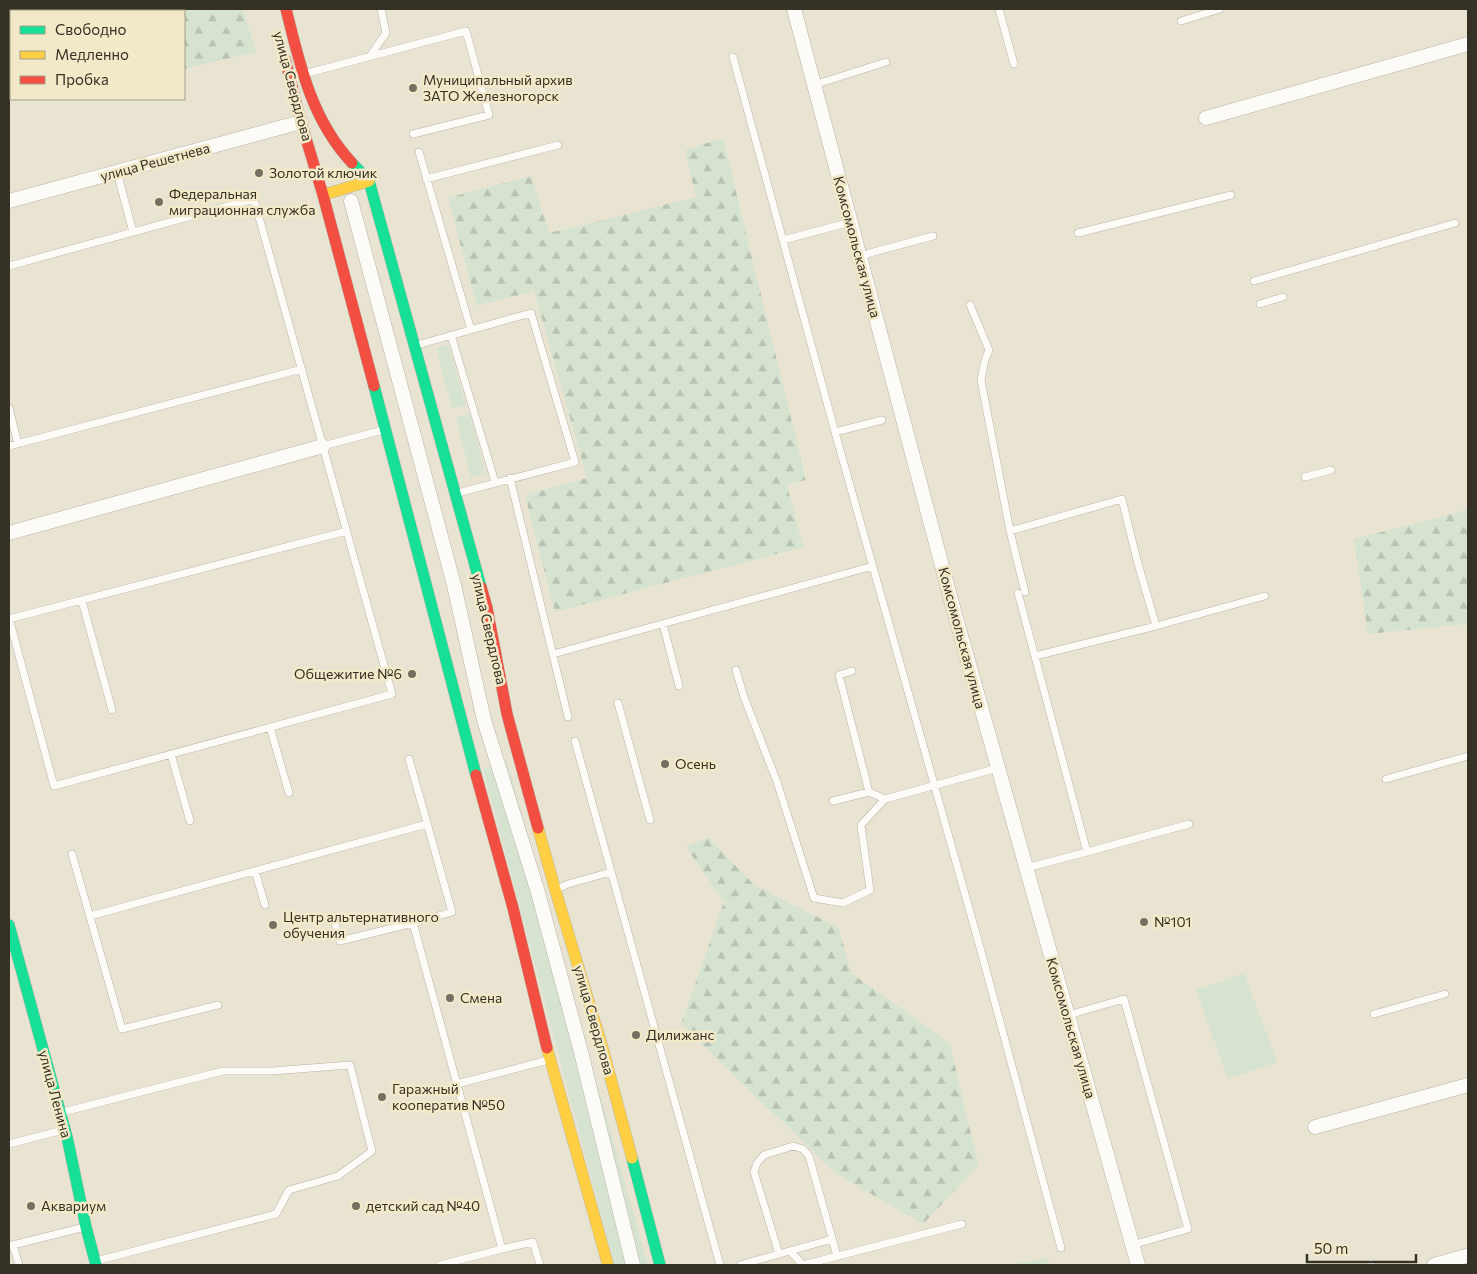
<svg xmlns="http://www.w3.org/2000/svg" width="1477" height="1274" viewBox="0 0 1477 1274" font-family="Commissioner,sans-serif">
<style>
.grass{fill:#d7e3d1}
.forest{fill:url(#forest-firs)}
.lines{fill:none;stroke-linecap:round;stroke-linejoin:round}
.lane-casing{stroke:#b8b4a7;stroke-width:8}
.street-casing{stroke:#b8b4a7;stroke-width:15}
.fast-casing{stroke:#b8b4a7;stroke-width:12}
.slow-casing{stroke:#b8b4a7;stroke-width:12}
.jam-casing{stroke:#b8b4a7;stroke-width:12}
.lane{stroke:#fcfbf8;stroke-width:7}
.street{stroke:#fcfbf8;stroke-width:14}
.fast{stroke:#16e098;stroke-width:11}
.slow{stroke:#ffcf43;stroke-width:11}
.jam{stroke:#f24e42;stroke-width:11}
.poi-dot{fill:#747061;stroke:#f2e9c9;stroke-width:2}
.labels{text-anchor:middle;stroke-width:5;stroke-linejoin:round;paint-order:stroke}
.poi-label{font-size:14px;fill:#353124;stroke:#f2e9c9;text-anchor:start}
.street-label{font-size:14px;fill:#353124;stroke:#f2e9c9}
</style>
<defs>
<pattern id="forest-firs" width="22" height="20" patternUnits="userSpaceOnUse" patternTransform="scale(1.25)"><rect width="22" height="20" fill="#d7e3d1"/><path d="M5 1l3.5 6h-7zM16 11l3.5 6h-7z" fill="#b9c3b3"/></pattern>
</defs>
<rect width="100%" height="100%" fill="#e9e4d2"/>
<path class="grass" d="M448,345L466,406L452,408L436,348Z
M470,414L485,473L471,477L456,417Z
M507,761L648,1265H614L483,768Z
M1244,973L1277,1062L1228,1079L1196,990Z"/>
<path class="forest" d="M145,9H243L256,52L184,69V11H146Z
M723,138L806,480L787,485L803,547L555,612L525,495L587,478L534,291L477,306L448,198L531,176L549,233L696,197L685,150Z
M1468,509V624L1368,634L1354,539L1418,523Z
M708,837L754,885L839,928L851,973L950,1043L965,1110L979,1165L923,1224L835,1173L681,1024L724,902L686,847Z
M1047,1258L1050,1265H1008Z"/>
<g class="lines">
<g class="lane-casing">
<path id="lane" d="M999,9L1014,64
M1181,21L1220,9
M370,56L386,33L381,9
M733,57L835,432L882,420
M304,74L466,31L489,115L413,134
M814,85L886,62
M419,152L471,330
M117,172L133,232
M426,179L558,145
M1078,233L1231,195
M783,240L851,222
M860,257L870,253L933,236
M9,266L254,199L392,694L54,786L9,618
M1254,281L1455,223
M1260,304L1283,297
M970,305L989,350L985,360L981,380L1010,531L1122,499L1137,560L1156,626
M451,335L495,482
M417,345L531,313L575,462L458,493
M9,408L18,444
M835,432L981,951L1061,1248
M9,446L302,369
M323,446L383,430
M1305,477L1331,470
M510,478L568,717
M1010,531L1025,592
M1018,593L1087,852L1026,868
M82,601L112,710
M9,619L347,531
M663,624L679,686
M553,654L873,566
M1035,656L1156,626L1265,596
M736,670L744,697L777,782L814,898L843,903L870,890L861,825L885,799L998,768
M852,671L839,675L869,792
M618,703L650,820
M270,727L289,793
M575,741L720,1265
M171,754L190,821
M409,759L452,912L413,923L502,1249L533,1242L540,1265
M1386,779L1468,756
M833,801L869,792L885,799
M1087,852L1189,824
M72,854L122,1029L218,1005
M255,871L265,905
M557,889L568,884L611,872
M90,916L427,824
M335,923L340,941L413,923
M1374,1014L1445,994
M1068,1015L1124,999L1188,1229L1132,1245
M457,1084L548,1060
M63,1112L223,1071H272L350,1065L372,1151L338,1176L289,1190L276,1214L96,1261
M9,1144L63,1130
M13,1245L19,1265
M9,1246L85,1227
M790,1251L803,1265L962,1224
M779,1254L754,1172L757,1163L764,1155L793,1146L803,1149L809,1156L837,1256
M1371,1263L1372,1265
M440,1265L502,1249
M740,1265L832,1239"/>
</g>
<g class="street-casing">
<path id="street" d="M794,9L954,611L1138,1265
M1206,118L1468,44
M9,201L301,122
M351,201L454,585L484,720L537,889L581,1052L633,1265
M9,533L323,446
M1315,1127L1468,1085
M1434,1265L1466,1256"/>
</g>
<g class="fast-casing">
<path id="fast" d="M352,163L369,181L481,587
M374,386L476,775
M9,925L67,1137L86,1227L96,1265
M632,1158L660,1265"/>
</g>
<g class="slow-casing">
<path id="slow" d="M323,195L369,181
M538,828L555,889L602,1046L632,1158
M547,1048L608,1265"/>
</g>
<g class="jam-casing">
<path id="jam" d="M286,9C300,65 311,119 352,163
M285,59L301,122L323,195L374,386
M481,587L487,608L507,714L538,828
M476,775L513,908L547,1048"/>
</g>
<use href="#lane" class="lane"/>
<use href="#street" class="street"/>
<use href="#fast" class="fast"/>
<use href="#slow" class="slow"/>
<use href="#jam" class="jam"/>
</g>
<g class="poi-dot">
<circle cx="413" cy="88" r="5"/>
<circle cx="259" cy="173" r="5"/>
<circle cx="159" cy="202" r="5"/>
<circle cx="412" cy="674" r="5"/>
<circle cx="665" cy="764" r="5"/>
<circle cx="1144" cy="922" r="5"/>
<circle cx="273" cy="925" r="5"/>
<circle cx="450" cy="998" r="5"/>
<circle cx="636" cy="1035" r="5"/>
<circle cx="382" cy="1097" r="5"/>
<circle cx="31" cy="1206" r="5"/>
<circle cx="356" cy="1206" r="5"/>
</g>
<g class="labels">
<g class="poi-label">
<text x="423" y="85">Муниципальный архив<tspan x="423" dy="16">ЗАТО Железногорск</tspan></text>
<text x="269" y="178">Золотой ключик</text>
<text x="169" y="199">Федеральная<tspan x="169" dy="16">миграционная служба</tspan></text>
<text x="402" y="679" text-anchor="end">Общежитие №6</text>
<text x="675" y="769">Осень</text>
<text x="283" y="922">Центр альтернативного<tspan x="283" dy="16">обучения</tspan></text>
<text x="1154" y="927">№101</text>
<text x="460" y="1003">Смена</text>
<text x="646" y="1040">Дилижанс</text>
<text x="392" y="1094">Гаражный<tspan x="392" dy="16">кооператив №50</tspan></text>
<text x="41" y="1211">Аквариум</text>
<text x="366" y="1211">детский сад №40</text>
</g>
<g class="street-label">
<text transform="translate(293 86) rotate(75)" y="5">улица Свердлова</text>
<text transform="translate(155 162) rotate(-15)" y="5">улица Решетнева</text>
<text transform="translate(857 247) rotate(75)" y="5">Комсомольская улица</text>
<text transform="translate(489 629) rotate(77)" y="5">улица Свердлова</text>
<text transform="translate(962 638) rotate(75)" y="5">Комсомольская улица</text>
<text transform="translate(594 1020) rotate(74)" y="5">улица Свердлова</text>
<text transform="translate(1071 1028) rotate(74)" y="5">Комсомольская улица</text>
<text transform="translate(55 1094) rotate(75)" y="5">улица Ленина</text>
</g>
</g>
<rect width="1477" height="1274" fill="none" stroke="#353124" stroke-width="20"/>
<rect x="10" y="10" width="175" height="90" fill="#f2e9c9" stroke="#a69f87"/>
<rect x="20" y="26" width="25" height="8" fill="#16e098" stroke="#a69f87"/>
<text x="55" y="35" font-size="15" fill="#353124">Свободно</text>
<rect x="20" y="51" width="25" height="8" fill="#ffcf43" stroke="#a69f87"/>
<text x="55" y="60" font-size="15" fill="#353124">Медленно</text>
<rect x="20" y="76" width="25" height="8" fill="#f24e42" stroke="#a69f87"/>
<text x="55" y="85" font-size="15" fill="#353124">Пробка</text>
<path d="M1307 1254v8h109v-8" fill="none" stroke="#353124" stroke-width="2.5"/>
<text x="1314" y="1254" font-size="15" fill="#353124" stroke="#f2e9c9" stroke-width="4" paint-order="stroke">50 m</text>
</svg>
